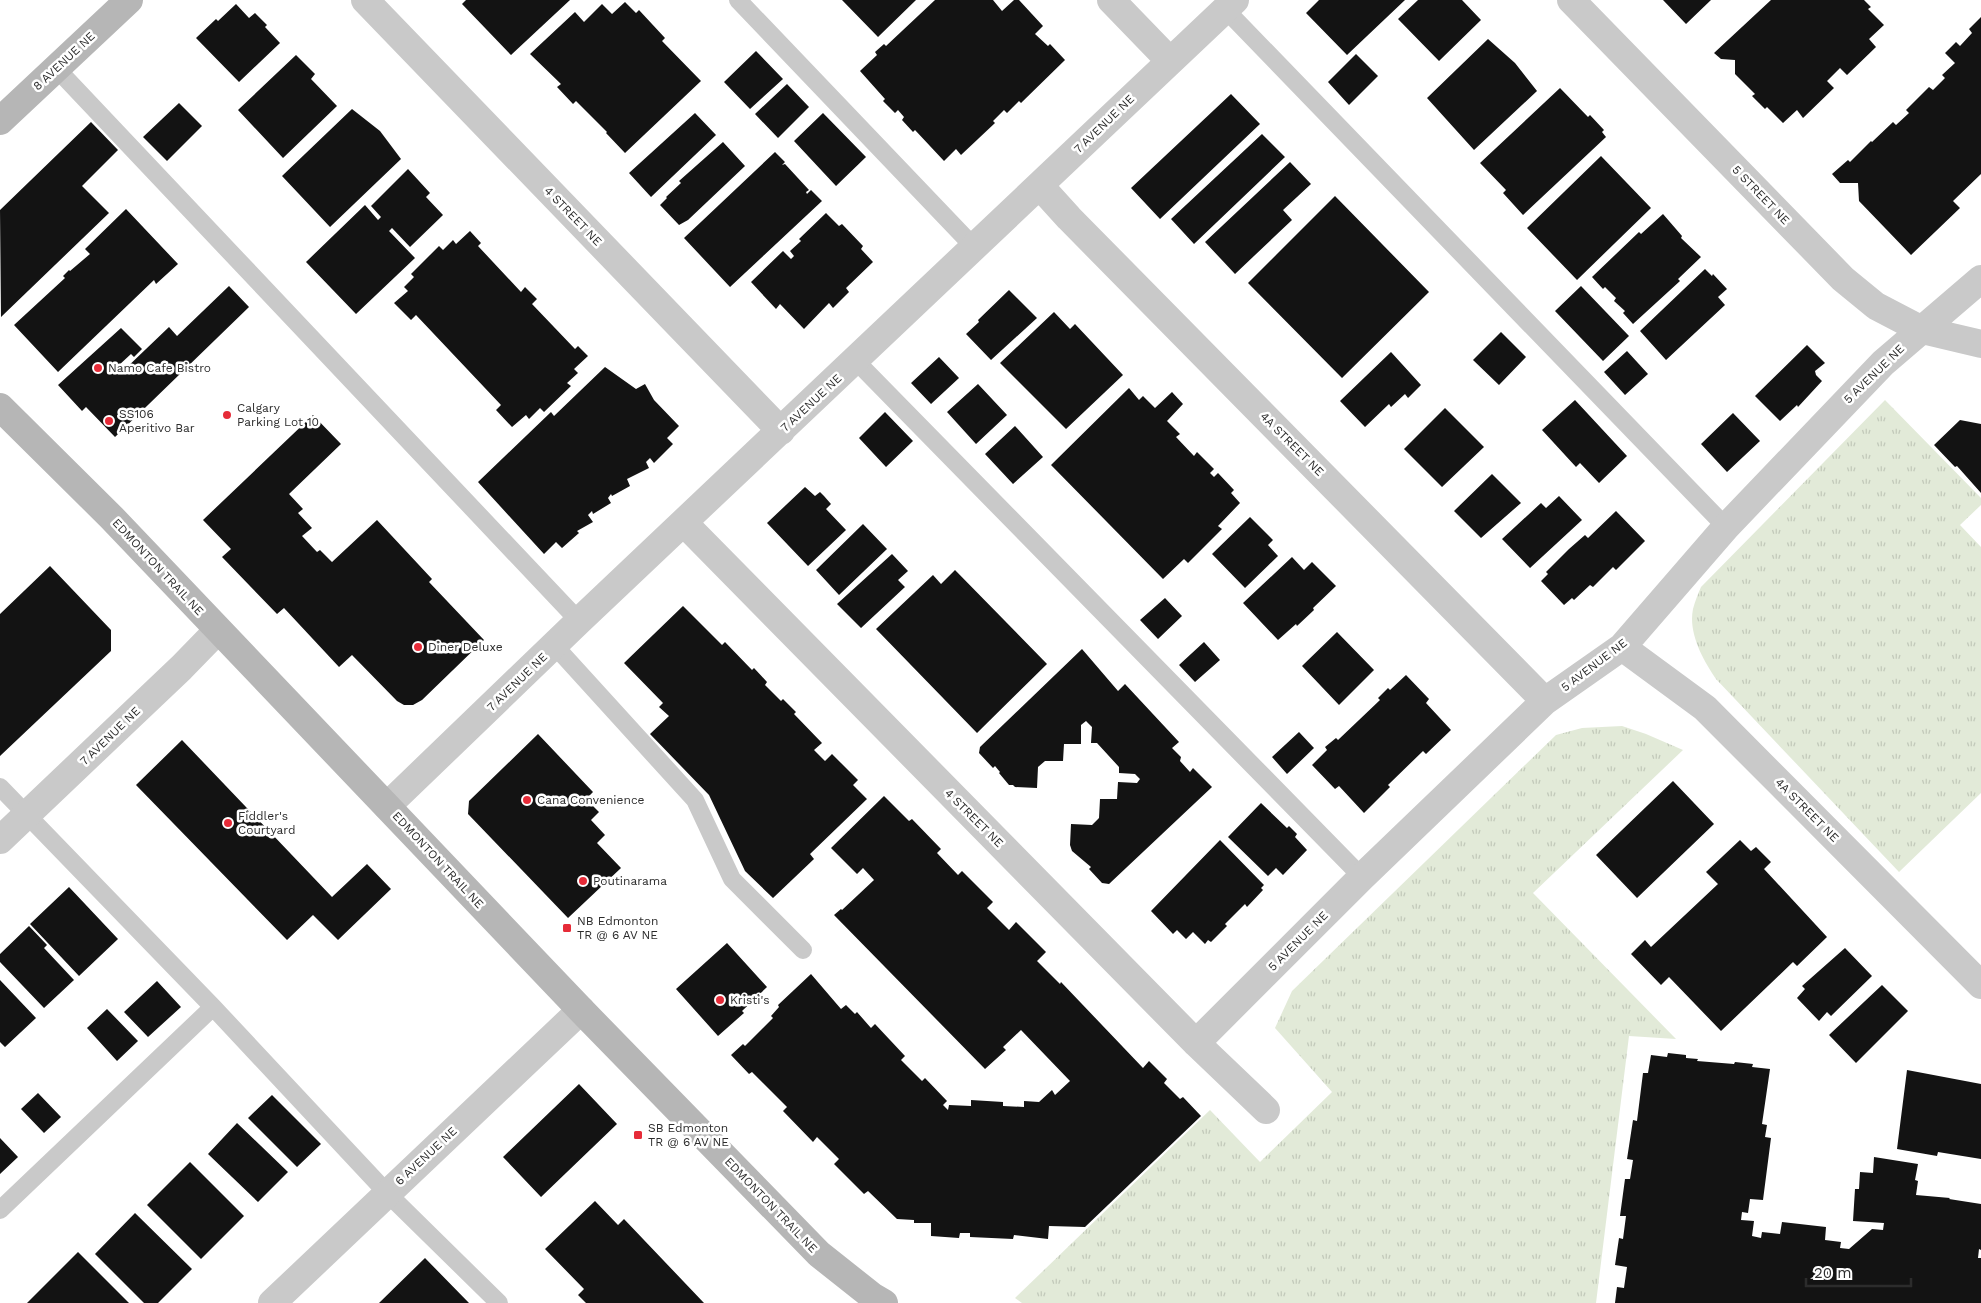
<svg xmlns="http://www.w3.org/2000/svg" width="1981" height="1303" viewBox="0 0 1981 1303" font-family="'Work Sans',sans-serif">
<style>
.grass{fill:url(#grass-tufts)}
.building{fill:#131313}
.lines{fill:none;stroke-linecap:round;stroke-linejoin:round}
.lane{stroke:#c9c9c9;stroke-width:18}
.street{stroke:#c9c9c9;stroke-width:28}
.secondary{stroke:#b6b6b6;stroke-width:28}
.poi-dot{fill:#e62b38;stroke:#fff;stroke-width:2}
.labels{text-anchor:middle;stroke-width:5;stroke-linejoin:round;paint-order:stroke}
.street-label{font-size:12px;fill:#2c2c2c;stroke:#fff}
.poi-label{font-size:12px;fill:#2c2c2c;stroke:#fff;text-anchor:start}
</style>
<defs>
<pattern id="grass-tufts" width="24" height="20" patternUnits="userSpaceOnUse" patternTransform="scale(1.25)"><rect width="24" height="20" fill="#e2ead8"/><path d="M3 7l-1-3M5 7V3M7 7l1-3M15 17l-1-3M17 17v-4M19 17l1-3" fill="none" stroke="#c2c9ba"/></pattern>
</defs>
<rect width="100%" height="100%" fill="#fff"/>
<path class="grass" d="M1885,400L1981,498V505L1960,525L1981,547V793L1899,872L1716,679C1703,660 1688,633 1693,609C1695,601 1698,594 1701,587Z
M1622,726L1646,734L1683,750L1533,893L1676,1039L1629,1036L1596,1303H1022L1015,1298L1210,1110L1260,1162L1332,1092L1275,1028L1292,991L1556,735L1582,728Z"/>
<path class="building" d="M466,0H570L511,55L462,4Z
M842,0H916L878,37Z
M935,0H993L1002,11L1014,0H1019L1043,26L1035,34L1048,46L1050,44L1065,60L1021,103L1019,101L1007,113L1004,110L993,121L995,123L961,155L956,149L944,161L915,130L913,132L902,120L904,117L898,110L895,113L883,101L885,99L860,71L877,55L875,52L884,44L886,46Z
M1319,0H1405L1347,55L1306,13Z
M1418,0H1462L1481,20L1439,61L1398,19Z
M1663,0H1711L1686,24Z
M1771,0H1864L1871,7L1868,9L1884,25L1869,39L1876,47L1847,75L1840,68L1827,81L1834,88L1803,118L1797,110L1783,123L1767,107L1765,109L1752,96L1755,94L1735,74V60L1721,59L1714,53Z
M625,2L636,13L639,10L665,38L662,41L701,81L625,153L606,133L607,132L576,101L573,104L557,87L561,84L530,54L575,12L584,22L602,4L612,14Z
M236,4L249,18L255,13L267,25L265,27L280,43L239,82L196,38L216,19L218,21Z
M1981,17V174L1953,201L1960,208L1911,255L1859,201L1858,183H1840L1832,174L1848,160L1850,162L1871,141L1872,142L1893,122L1896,125L1909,113L1906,110L1929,87L1933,90L1945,78L1942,75L1955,63L1945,53L1956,42L1960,46L1972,33L1969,29Z
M1488,39L1515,63L1537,91L1474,150L1427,98Z
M756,51L783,79L750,109L724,82Z
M1356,54L1378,76L1349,105L1328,82Z
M296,55L315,74L311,79L337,106L283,158L238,110Z
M787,84L809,107L778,138L755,114Z
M1560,88L1588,117L1590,115L1604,130L1602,132L1606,137L1523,215L1503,193L1506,190L1480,163Z
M1231,94L1260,124L1160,219L1131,188Z
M179,103L202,126L167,161L143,137Z
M352,109L380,131L401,159L330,227L282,176Z
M695,113L716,135L651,197L629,173Z
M823,113L866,157L836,186L794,141Z
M91,122L118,150L82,186L109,213L1,317L0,210Z
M1262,134L1285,157L1194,244L1171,219Z
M723,142L745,166L688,220L679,225L660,205L667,198L666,197L681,183L679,181Z
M775,152L785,162L782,165L785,164L809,190L806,192L807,194L811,190L822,201L730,287L684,238Z
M1601,156L1651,208L1577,280L1527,228Z
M1290,162L1311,184L1283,210L1292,220L1235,274L1205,242Z
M408,169L430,193L426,197L443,215L410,247L392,228L389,231L415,258L356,314L306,262L365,205L378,220L381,217L371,206Z
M1335,196L1429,292L1342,378L1248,283Z
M126,209L178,264L156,284L154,280L58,372L14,325L65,278L63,276L69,270L70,271L90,254L85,249Z
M826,213L839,226L842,224L863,246L861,249L873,262L846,288L849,292L833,308L829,303L804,329L780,304L776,309L751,282L783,251L791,259L794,256L790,251L801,241L799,239Z
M1663,214L1682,236L1681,238L1701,257L1678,279L1680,281L1633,324L1623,313L1625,311L1614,301L1616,298L1605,287L1603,289L1592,277L1639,232L1641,234Z
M470,231L481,243L478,246L521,292L525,287L537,299L532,304L575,349L578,346L588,356L574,369L578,373L567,383L571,386L544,412L540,408L529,419L526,415L512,427L496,410L501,405L416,315L411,320L394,303L408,291L404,287L414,277L411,274L439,246L443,250L453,240L456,244Z
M1705,269L1712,276L1713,274L1727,289L1718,297L1725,305L1666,360L1640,331Z
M229,286L249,307L115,437L86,407L82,411L58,385L121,328L142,349L134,357L131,354L118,366L123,371L169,327L177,336Z
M1581,286L1629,336L1603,361L1555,311Z
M1009,290L1037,318L991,360L966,334L979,322L978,320Z
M1054,312L1070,329L1075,324L1123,375L1066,429L1000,363Z
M1501,332L1526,357L1499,385L1473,360Z
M1807,345L1825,363L1815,371L1816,375L1822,381L1798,407L1797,405L1780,421L1755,396Z
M1627,351L1648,374L1625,395L1604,372Z
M1391,352L1421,385L1408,398L1405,394L1391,407L1389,404L1365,427L1340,401Z
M939,357L959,378L931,404L911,383Z
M605,367L636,389L645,384L654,400L679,426L667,438L673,444L654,463L650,458L646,462L649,468L627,479L630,486L612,496L611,494L608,498L611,503L593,514L592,511L588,515L593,522L577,531L579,533L562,548L556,542L544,554L478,482L551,412L554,416Z
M978,384L1007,415L976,444L947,412Z
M1129,388L1139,400L1143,396L1155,408L1172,392L1183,404L1167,421L1180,434L1176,437L1194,456L1197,452L1214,469L1210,473L1214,477L1218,473L1234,490L1231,493L1240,503L1218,526L1222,529L1188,563L1184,559L1163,579L1051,465Z
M1575,400L1627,456L1599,483L1580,463L1576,467L1542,430Z
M1445,408L1484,447L1442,487L1404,449Z
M885,412L913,441L886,467L859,438Z
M1733,413L1760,441L1727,472L1701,444Z
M313,415L341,444L289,494L303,509L298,513L312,528L302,536L317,552L320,550L332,562L377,520L432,579L429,582L484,640L422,700L413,705H404L397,701L352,655L339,667L284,608L277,614L222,557L231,549L203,520Z
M1960,420L1981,424V493L1957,466L1955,467L1934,445Z
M1015,426L1043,457L1013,484L985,454Z
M1492,474L1521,503L1481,538L1454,511Z
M805,487L815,496L820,492L824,496L831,504L826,509L846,530L808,566L767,523Z
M1559,496L1582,520L1530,568L1502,539L1541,503L1546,508Z
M1616,511L1645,541L1616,570L1613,567L1593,587L1590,585L1574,600L1572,598L1564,605L1541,581L1548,574L1546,572L1569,549L1585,535L1588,538Z
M1250,517L1273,540L1268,545L1278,556L1245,588L1212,554Z
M863,524L887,549L839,595L816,570Z
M892,554L908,571L898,580L905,587L861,628L837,604Z
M1292,557L1304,570L1312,562L1336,586L1313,608L1314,610L1297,626L1296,624L1278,640L1243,603Z
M50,566L111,630V651L0,756V614Z
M955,570L1047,664L977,733L876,629L933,575L941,584Z
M1165,598L1182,616L1158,639L1140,620Z
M683,606L722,645L725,642L752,670L754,668L767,682L765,685L781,701L783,699L796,712L794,714L822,743L814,750L825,761L832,754L858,780L853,785L867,799L810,854L814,859L773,898L745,871L709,795L650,734L669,716L659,707L663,703L624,663Z
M1337,632L1374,670L1339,705L1302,666Z
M1204,642L1220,660L1195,682L1179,665Z
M1082,649L1118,691L1125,684L1179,742L1172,748L1181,757L1180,761L1190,772L1193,768L1212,787L1109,884L1102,883L1089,869L1091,867L1072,851L1070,845L1071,824L1092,825L1099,818L1100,799H1117L1118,782L1137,783L1140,779L1135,774L1119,773V767L1097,743H1091L1092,727L1086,721L1081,725V744H1064L1063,761H1045L1038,767L1037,788L1015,787L1013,785H1009L999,773L1000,772L995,766L993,768L979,753L980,747Z
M1406,675L1429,699L1426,703L1451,730L1426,754L1423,751L1388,785L1390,787L1364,813L1339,786L1335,789L1312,765L1327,750L1325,747L1336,738L1338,740L1380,700L1378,698L1388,688L1390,690Z
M1299,732L1314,748L1287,774L1272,757Z
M538,734L593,792L586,799L599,812L591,820L605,835L597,843L621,868L568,918L468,814L469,801Z
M182,740L332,897L367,864L391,889L338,940L313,915L287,940L136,785Z
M1673,781L1714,824L1637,898L1596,855Z
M884,796L909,821L912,819L941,849L937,853L958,875L962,871L993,902L987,908L1009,930L1016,922L1046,952L1037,961L1060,984L1061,982L1143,1068L1149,1061L1167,1079L1164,1083L1180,1099L1183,1097L1201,1116L1085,1227L1049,1226L1048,1239L1014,1235L1013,1239L970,1237V1233H960L959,1238L931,1236V1223H914V1220L897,1219L868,1191L864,1194L834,1164L839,1159L817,1137L813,1142L783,1111L787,1107L752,1072L749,1074L731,1055L743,1044L745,1046L773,1018L771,1016L779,1007L778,1005L811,974L841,1009L846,1005L855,1014L857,1012L871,1028L875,1024L905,1056L901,1060L922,1081L925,1078L947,1101L943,1105L948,1110L949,1105L971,1106V1100L1003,1102V1106L1024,1107V1101L1039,1102L1052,1090L1055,1095L1070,1081L1021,1030L1003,1047L1006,1050L985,1069L834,915L841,909L842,910L874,880L863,868L857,874L831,848Z
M1261,803L1287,828L1289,826L1297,834L1295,837L1307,850L1283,875L1276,868L1268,876L1228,837Z
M1220,840L1264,885L1261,888L1263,890L1247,907L1245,904L1225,924L1227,926L1211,942L1208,940L1205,944L1193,932L1186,939L1177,930L1173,934L1151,911Z
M1740,840L1751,851L1756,847L1771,862L1764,869L1827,937L1797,966L1793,962L1721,1031L1669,977L1661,985L1631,954L1645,940L1651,947L1718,884L1706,872Z
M69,887L118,939L79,976L30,924Z
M29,926L47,945L44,948L74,980L44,1008L0,962V954Z
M727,943L767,987L742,1011L744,1013L718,1036L676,989Z
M1845,948L1872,976L1831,1016L1827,1012L1819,1021L1797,998L1805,989L1802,986Z
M0,980L36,1018L5,1047L0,1042Z
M157,981L181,1007L148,1037L124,1012Z
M1882,985L1908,1011L1856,1063L1829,1035Z
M107,1009L138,1041L117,1061L87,1028Z
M1668,1053L1686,1055V1058L1698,1059L1697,1061L1734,1064L1735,1062L1753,1064L1752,1067L1770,1069L1762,1124L1767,1125L1765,1137L1771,1138L1763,1200L1750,1199L1748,1213L1742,1212L1741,1220L1754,1221L1752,1236L1761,1238L1762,1232L1780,1234L1782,1222L1826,1227L1825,1240L1841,1242L1840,1248L1849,1249L1872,1229L1883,1230L1884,1223L1853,1221L1855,1189H1859L1860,1172L1873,1173L1874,1157L1918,1164L1915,1180L1918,1181L1916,1195L1950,1198L1949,1199L1981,1204V1250L1979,1249L1978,1258H1981V1303H1615L1617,1287L1624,1288L1627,1267L1615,1265L1619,1238L1623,1239L1626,1216H1620L1625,1179H1630L1633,1160L1627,1159L1633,1120L1637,1121L1643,1073H1648L1651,1055L1667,1057Z
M1907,1070L1981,1084V1159L1938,1152L1937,1156L1897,1149Z
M579,1084L617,1124L541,1197L503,1157Z
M38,1093L61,1117L44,1133L21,1109Z
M272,1095L321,1144L297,1167L248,1118Z
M237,1123L288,1172L258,1202L208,1154Z
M0,1138L18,1157L0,1174Z
M190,1162L244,1216L201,1259L147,1205Z
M595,1201L618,1225L624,1219L704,1303H586L578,1295L584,1289L545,1249Z
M135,1213L192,1269L158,1303H144L95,1254Z
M78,1252L129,1303H27Z
M425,1258L469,1303H379Z"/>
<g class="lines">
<path class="lane" d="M738,0L974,247
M1225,9L1726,527
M56,68L579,621
M856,361L1362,877
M554,645L695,800L732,879L803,950
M0,787L213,1007L387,1193L499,1303
M0,1210L213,1007"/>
<path class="street" d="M365,0L781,431
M1111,0L1170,61
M1571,0L1843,279L1876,306L1922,330L1981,344
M1040,186L1069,218L1545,701
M684,523L1196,1043L1266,1110
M1622,647L1705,708L1981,985
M387,806L579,621L1235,0
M0,840L181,668L218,630
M1196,1043L1362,877L1545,701L1622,647L1726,527L1883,363L1981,279
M272,1303L581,1010"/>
<path class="secondary" d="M0,121L129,0
M0,407L112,518L581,1010L819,1254L872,1296L884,1303"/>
</g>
<g class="poi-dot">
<circle cx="98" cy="368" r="5"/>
<circle cx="227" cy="415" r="5"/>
<circle cx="109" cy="421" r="5"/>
<circle cx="418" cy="647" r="5"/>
<circle cx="527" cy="800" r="5"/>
<circle cx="228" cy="823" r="5"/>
<circle cx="583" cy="881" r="5"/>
<rect x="562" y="923" width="10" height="10" rx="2.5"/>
<circle cx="720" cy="1000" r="5"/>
<rect x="633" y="1130" width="10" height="10" rx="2.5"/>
</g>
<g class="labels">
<g class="street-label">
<text transform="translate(64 61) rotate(-43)" y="4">8 AVENUE NE</text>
<text transform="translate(1104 124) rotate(-44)" y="4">7 AVENUE NE</text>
<text transform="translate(1761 195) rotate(46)" y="4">5 STREET NE</text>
<text transform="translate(573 216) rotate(46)" y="4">4 STREET NE</text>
<text transform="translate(1874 374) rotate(-44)" y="4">5 AVENUE NE</text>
<text transform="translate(811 403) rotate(-43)" y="4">7 AVENUE NE</text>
<text transform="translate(1292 444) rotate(45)" y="4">4A STREET NE</text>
<text transform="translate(158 567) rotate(47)" y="4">EDMONTON TRAIL NE</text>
<text transform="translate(1594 665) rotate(-37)" y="4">5 AVENUE NE</text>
<text transform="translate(517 682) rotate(-44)" y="4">7 AVENUE NE</text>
<text transform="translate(110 736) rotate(-44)" y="4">7 AVENUE NE</text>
<text transform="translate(1807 810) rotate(45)" y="4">4A STREET NE</text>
<text transform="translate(974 818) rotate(45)" y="4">4 STREET NE</text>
<text transform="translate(438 860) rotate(47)" y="4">EDMONTON TRAIL NE</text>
<text transform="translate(1298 941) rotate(-45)" y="4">5 AVENUE NE</text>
<text transform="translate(426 1156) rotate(-43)" y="4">6 AVENUE NE</text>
<text transform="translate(771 1205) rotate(46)" y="4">EDMONTON TRAIL NE</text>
</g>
<g class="poi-label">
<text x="108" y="372">Namo Cafe Bistro</text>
<text x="237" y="412">Calgary<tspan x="237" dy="14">Parking Lot 10</tspan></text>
<text x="119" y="418">SS106<tspan x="119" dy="14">Aperitivo Bar</tspan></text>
<text x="428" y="651">Diner Deluxe</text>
<text x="537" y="804">Cana Convenience</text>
<text x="238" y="820">Fiddler's<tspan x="238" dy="14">Courtyard</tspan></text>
<text x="593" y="885">Poutinarama</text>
<text x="577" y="925">NB Edmonton<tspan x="577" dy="14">TR @ 6 AV NE</tspan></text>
<text x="730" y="1004">Kristi's</text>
<text x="648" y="1132">SB Edmonton<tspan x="648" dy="14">TR @ 6 AV NE</tspan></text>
</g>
</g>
<path d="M1806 1278v8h105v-8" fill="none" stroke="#2c2c2c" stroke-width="2.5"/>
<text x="1814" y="1278" font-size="15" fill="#2c2c2c" stroke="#ffffff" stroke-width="4" paint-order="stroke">20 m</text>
</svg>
